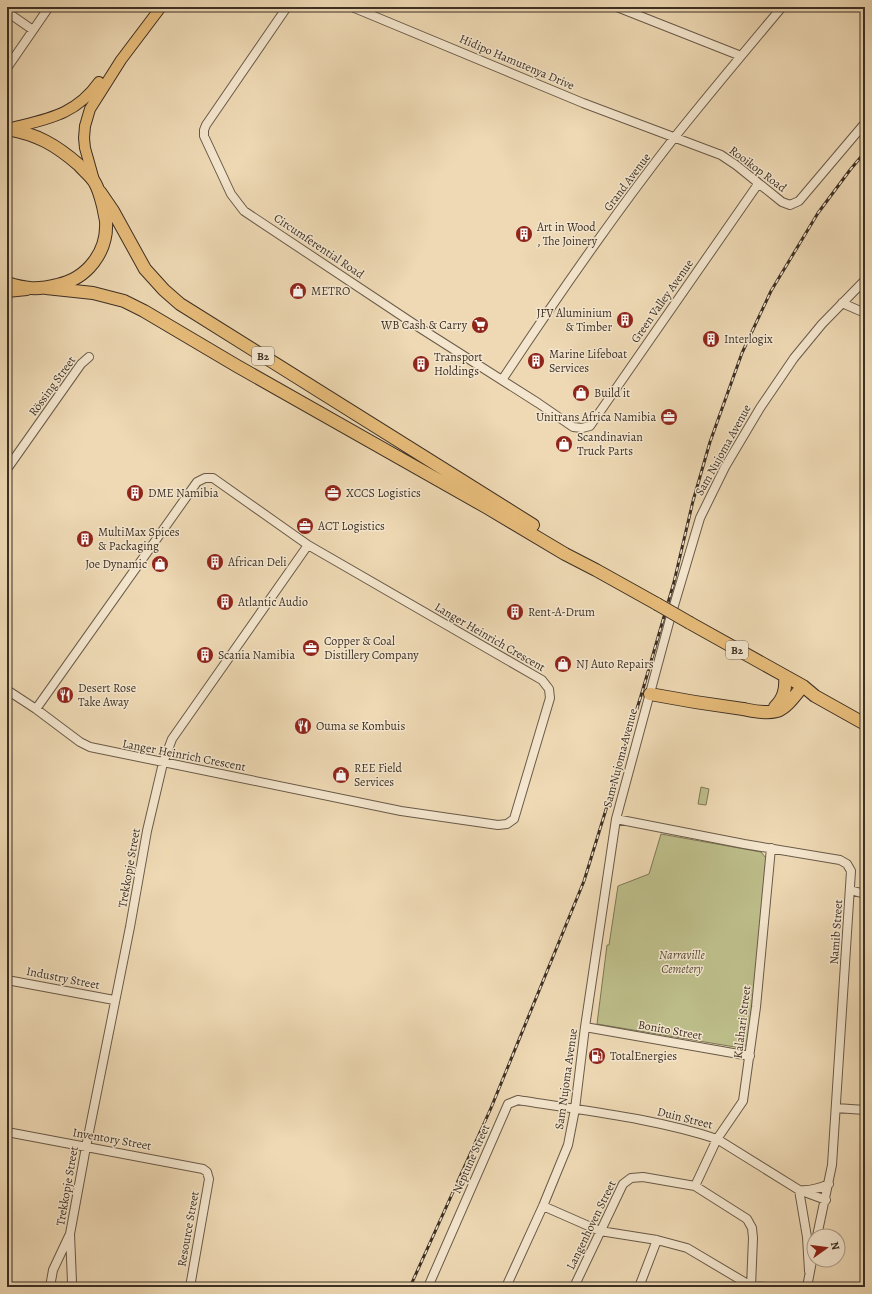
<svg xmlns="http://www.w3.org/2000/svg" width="872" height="1294" viewBox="0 0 872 1294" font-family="Alegreya,serif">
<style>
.green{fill:#bdbe8a;stroke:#7d7757}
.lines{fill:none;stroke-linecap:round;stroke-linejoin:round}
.minor-casing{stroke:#695a48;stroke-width:10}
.major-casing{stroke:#3d3024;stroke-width:12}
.highway-casing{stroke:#3d3024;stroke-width:14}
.minor{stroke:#f4e6ce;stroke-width:8}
.major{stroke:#e7bc7a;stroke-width:10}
.highway{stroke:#e7bc7a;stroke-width:12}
.rail-casing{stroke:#3d3024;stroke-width:3}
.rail{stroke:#f4e6ce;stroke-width:1.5;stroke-dasharray:4.5;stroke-linecap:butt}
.highway-bridge-casing{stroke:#3d3024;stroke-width:14;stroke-linecap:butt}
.highway-bridge{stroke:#e7bc7a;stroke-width:12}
.labels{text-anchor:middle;stroke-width:3;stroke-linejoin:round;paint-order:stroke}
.shield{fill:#f4e6ce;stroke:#746757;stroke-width:1}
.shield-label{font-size:11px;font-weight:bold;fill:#3d3024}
.street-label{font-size:12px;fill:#3d3024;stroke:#f4e6ce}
.poi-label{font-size:12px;fill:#3d3024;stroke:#f4e6ce;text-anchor:start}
.park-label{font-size:12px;font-style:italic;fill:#574c38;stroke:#f4e6ce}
</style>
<rect width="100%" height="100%" fill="#eed9b4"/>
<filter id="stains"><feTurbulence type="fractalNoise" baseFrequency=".005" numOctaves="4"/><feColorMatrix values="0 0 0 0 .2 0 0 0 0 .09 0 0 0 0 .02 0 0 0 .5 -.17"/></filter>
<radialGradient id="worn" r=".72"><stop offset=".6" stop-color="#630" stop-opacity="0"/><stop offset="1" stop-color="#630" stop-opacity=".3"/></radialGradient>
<path class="green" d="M701,787L709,789L706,805L698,804Z
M661,834L761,852L766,858L757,968L747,1045L741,1048L597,1024L607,945H609L618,886L649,874Z"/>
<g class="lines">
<g class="minor-casing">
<path id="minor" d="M287,7L206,125L204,130V136L231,194L244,211L420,328L538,403L573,427L582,428L590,426L758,184
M352,7L583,103L721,155L736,165L782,202L790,205L799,201L865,123
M617,7L741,56
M7,12L33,30
M7,68L49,7
M842,303L865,313
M502,380C557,297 613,216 674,138C709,94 746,50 782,7
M7,469L81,364L89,357
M7,690L36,709L80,742L90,747L401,811L498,825L507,824L514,819L550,698L549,689L542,680L308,545L213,478H205L197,482L36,709
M616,819L744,844L840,860L847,864L851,871L832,1165L817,1236
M850,890L865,894
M7,980L114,1000
M585,1027L750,1056
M836,1108L865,1110
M7,1132L203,1169L207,1172L209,1179L190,1287
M695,1186L717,1139L743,1101L756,1007L771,848
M543,1206L600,1231L657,1240L687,1248L751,1286L766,1287
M809,1271L807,1237L799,1190C810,1191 818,1189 829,1184
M50,1287L53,1270L69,1236
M71,1287L72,1282L70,1234L86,1147L130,927L147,831L163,763L172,739L308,545
M428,1287L508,1104L518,1100C585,1111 653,1118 717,1139L799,1190L826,1200
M506,1287L543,1206L568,1145L575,1109L585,1027L616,819L670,619L700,518L725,467L760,408L794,358L822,324L865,280
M574,1287L623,1184L631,1178L643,1177L695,1186L747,1219L752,1228L753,1238L751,1287
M639,1287L657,1240
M807,1287L814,1251"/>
</g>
<g class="major-casing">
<path id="major" d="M8,129C46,119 75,116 99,82
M94,180L85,148L84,138L85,126L90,109L121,60L161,7
M7,292L27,290"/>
</g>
<g class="highway-casing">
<path id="highway" d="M7,129C37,134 56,145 79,165C84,171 91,176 95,183C99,190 101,198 103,206C104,211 105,216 106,221C108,252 87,279 57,285C38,290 25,289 7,283
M100,192L113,211L145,269L164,290L180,304L533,525
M46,288L93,293L124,301L144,311L237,366L486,507L565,554L596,570L657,604
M690,623L803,686L815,696L865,724
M650,694C681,700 712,705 743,709C754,711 766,714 777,711C787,708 796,694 803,686
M775,707C784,698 786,689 785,676"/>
</g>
<use href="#minor" class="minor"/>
<use href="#major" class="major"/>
<use href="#highway" class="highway"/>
<g class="rail-casing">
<path id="rail" d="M410,1287L491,1108L584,881L643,689L674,582L693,501L710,442L742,353L771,291L818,213L850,170L865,152"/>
</g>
<use href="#rail" class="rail"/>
<g class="highway-bridge-casing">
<path id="highway-bridge" d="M657,604L690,623"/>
</g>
<use href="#highway-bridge" class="highway-bridge"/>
</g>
<defs>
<g id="building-disc" transform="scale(0.9)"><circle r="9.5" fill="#8f2418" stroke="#f4e6ce"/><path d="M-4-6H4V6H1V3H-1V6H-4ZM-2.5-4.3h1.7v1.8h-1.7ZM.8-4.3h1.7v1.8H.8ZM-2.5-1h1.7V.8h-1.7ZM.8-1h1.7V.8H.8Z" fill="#fff"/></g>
<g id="shop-disc" transform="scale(0.9)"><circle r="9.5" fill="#8f2418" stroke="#f4e6ce"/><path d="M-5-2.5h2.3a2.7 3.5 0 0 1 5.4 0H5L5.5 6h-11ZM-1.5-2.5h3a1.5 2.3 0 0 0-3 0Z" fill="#fff"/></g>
<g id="supermarket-disc" transform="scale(0.9)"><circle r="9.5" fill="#8f2418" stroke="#f4e6ce"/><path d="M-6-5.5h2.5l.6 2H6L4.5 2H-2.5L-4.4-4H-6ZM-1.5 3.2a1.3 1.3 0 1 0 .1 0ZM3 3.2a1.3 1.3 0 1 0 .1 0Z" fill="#fff"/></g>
<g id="office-disc" transform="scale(0.9)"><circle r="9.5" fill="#8f2418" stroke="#f4e6ce"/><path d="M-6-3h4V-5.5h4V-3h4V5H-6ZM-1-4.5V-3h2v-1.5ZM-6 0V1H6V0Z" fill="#fff"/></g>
<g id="restaurant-disc" transform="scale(0.9)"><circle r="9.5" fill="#8f2418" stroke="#f4e6ce"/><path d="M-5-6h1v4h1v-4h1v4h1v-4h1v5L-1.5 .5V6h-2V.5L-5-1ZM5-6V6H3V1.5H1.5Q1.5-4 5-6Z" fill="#fff"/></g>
<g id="fuel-disc" transform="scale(0.9)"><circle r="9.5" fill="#8f2418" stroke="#f4e6ce"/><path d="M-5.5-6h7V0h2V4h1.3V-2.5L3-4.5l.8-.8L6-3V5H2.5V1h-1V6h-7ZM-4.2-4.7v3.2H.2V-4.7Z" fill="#fff"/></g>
</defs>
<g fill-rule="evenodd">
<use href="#building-disc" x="524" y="234"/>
<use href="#shop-disc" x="298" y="291"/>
<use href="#building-disc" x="625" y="320"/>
<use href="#supermarket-disc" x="480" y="325"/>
<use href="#building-disc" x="711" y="339"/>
<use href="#building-disc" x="536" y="361"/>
<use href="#building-disc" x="421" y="364"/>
<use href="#shop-disc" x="581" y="393"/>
<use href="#office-disc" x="669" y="417"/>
<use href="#shop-disc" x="564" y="444"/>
<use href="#building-disc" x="135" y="493"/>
<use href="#office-disc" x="333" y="493"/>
<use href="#office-disc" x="305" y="526"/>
<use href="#building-disc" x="85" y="539"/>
<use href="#building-disc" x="215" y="562"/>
<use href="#shop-disc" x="160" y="564"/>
<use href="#building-disc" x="225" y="602"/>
<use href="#building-disc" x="515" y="612"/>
<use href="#office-disc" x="311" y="648"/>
<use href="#building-disc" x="205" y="655"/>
<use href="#shop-disc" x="563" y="664"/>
<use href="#restaurant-disc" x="65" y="695"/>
<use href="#restaurant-disc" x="303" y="726"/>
<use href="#shop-disc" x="341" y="775"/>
<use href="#fuel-disc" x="597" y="1056"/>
</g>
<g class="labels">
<g class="shield">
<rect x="252" y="347" width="22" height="18" rx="3"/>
<rect x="726" y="641" width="22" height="18" rx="3"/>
</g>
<g class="shield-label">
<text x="263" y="360">B2</text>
<text x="737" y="654">B2</text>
</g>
<g class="street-label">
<text transform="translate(517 62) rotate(23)" y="4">Hidipo Hamutenya Drive</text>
<text transform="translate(758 169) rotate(37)" y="4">Rooikop Road</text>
<text transform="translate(627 182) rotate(-53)" y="4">Grand Avenue</text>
<text transform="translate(319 246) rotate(34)" y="4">Circumferential Road</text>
<text transform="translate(662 301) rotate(-55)" y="4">Green Valley Avenue</text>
<text transform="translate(52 386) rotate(-54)" y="4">Rössing Street</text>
<text transform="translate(723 450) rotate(-61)" y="4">Sam Nujoma Avenue</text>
<text transform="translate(490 637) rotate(30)" y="4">Langer Heinrich Crescent</text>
<text transform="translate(184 755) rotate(11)" y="4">Langer Heinrich Crescent</text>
<text transform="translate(620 758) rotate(-75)" y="4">Sam Nujoma Avenue</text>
<text transform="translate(129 868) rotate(-80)" y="4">Trekkopje Street</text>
<text transform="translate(836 932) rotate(-86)" y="4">Namib Street</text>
<text transform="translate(63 978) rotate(11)" y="4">Industry Street</text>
<text transform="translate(742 1022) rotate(-83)" y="4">Kalahari Street</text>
<text transform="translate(670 1030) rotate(10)" y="4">Bonito Street</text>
<text transform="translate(566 1079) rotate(-82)" y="4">Sam Nujoma Avenue</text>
<text transform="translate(685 1118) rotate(14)" y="4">Duin Street</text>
<text transform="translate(112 1139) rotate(10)" y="4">Inventory Street</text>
<text transform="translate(471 1159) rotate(-66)" y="4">Neptune Street</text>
<text transform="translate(67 1186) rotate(-80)" y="4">Trekkopje Street</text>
<text transform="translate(591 1225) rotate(-64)" y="4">Langenhoven Street</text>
<text transform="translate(188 1229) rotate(-80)" y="4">Resource Street</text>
</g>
<g class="poi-label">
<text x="537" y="231">Art in Wood<tspan x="537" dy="14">, The Joinery</tspan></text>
<text x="311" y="295">METRO</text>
<text x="612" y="317" text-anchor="end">JFV Aluminium<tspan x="612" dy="14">&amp; Timber</tspan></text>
<text x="467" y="329" text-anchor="end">WB Cash &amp; Carry</text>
<text x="724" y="343">Interlogix</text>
<text x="549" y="358">Marine Lifeboat<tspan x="549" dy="14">Services</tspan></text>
<text x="434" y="361">Transport<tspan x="434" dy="14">Holdings</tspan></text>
<text x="594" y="397">Build it</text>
<text x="656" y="421" text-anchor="end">Unitrans Africa Namibia</text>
<text x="577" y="441">Scandinavian<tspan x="577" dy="14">Truck Parts</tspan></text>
<text x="148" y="497">DME Namibia</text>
<text x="346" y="497">XCCS Logistics</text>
<text x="318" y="530">ACT Logistics</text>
<text x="98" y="536">MultiMax Spices<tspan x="98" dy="14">&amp; Packaging</tspan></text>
<text x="228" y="566">African Deli</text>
<text x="147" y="568" text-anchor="end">Joe Dynamic</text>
<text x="238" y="606">Atlantic Audio</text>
<text x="528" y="616">Rent-A-Drum</text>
<text x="324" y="645">Copper &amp; Coal<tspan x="324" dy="14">Distillery Company</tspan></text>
<text x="218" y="659">Scania Namibia</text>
<text x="576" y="668">NJ Auto Repairs</text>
<text x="78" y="692">Desert Rose<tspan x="78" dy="14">Take Away</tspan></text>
<text x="316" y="730">Ouma se Kombuis</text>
<text x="354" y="772">REE Field<tspan x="354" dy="14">Services</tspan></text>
<text x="610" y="1060">TotalEnergies</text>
</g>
<g class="park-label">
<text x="682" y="959">Narraville<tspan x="682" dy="14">Cemetery</tspan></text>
</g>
</g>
<rect width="872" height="1294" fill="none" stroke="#eed9b4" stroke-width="24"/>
<rect x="8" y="8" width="856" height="1278" fill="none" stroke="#3d3024" stroke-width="2"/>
<rect x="12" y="12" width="848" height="1270" fill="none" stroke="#3d3024"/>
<g transform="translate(826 1248) rotate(76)"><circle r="19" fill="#f4e6ce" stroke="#ab9d8a"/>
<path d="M0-3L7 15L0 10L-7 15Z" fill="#8f2418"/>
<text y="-6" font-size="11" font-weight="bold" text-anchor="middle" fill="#3d3024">N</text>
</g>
<rect width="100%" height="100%" filter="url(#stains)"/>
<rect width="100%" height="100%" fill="url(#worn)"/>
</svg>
